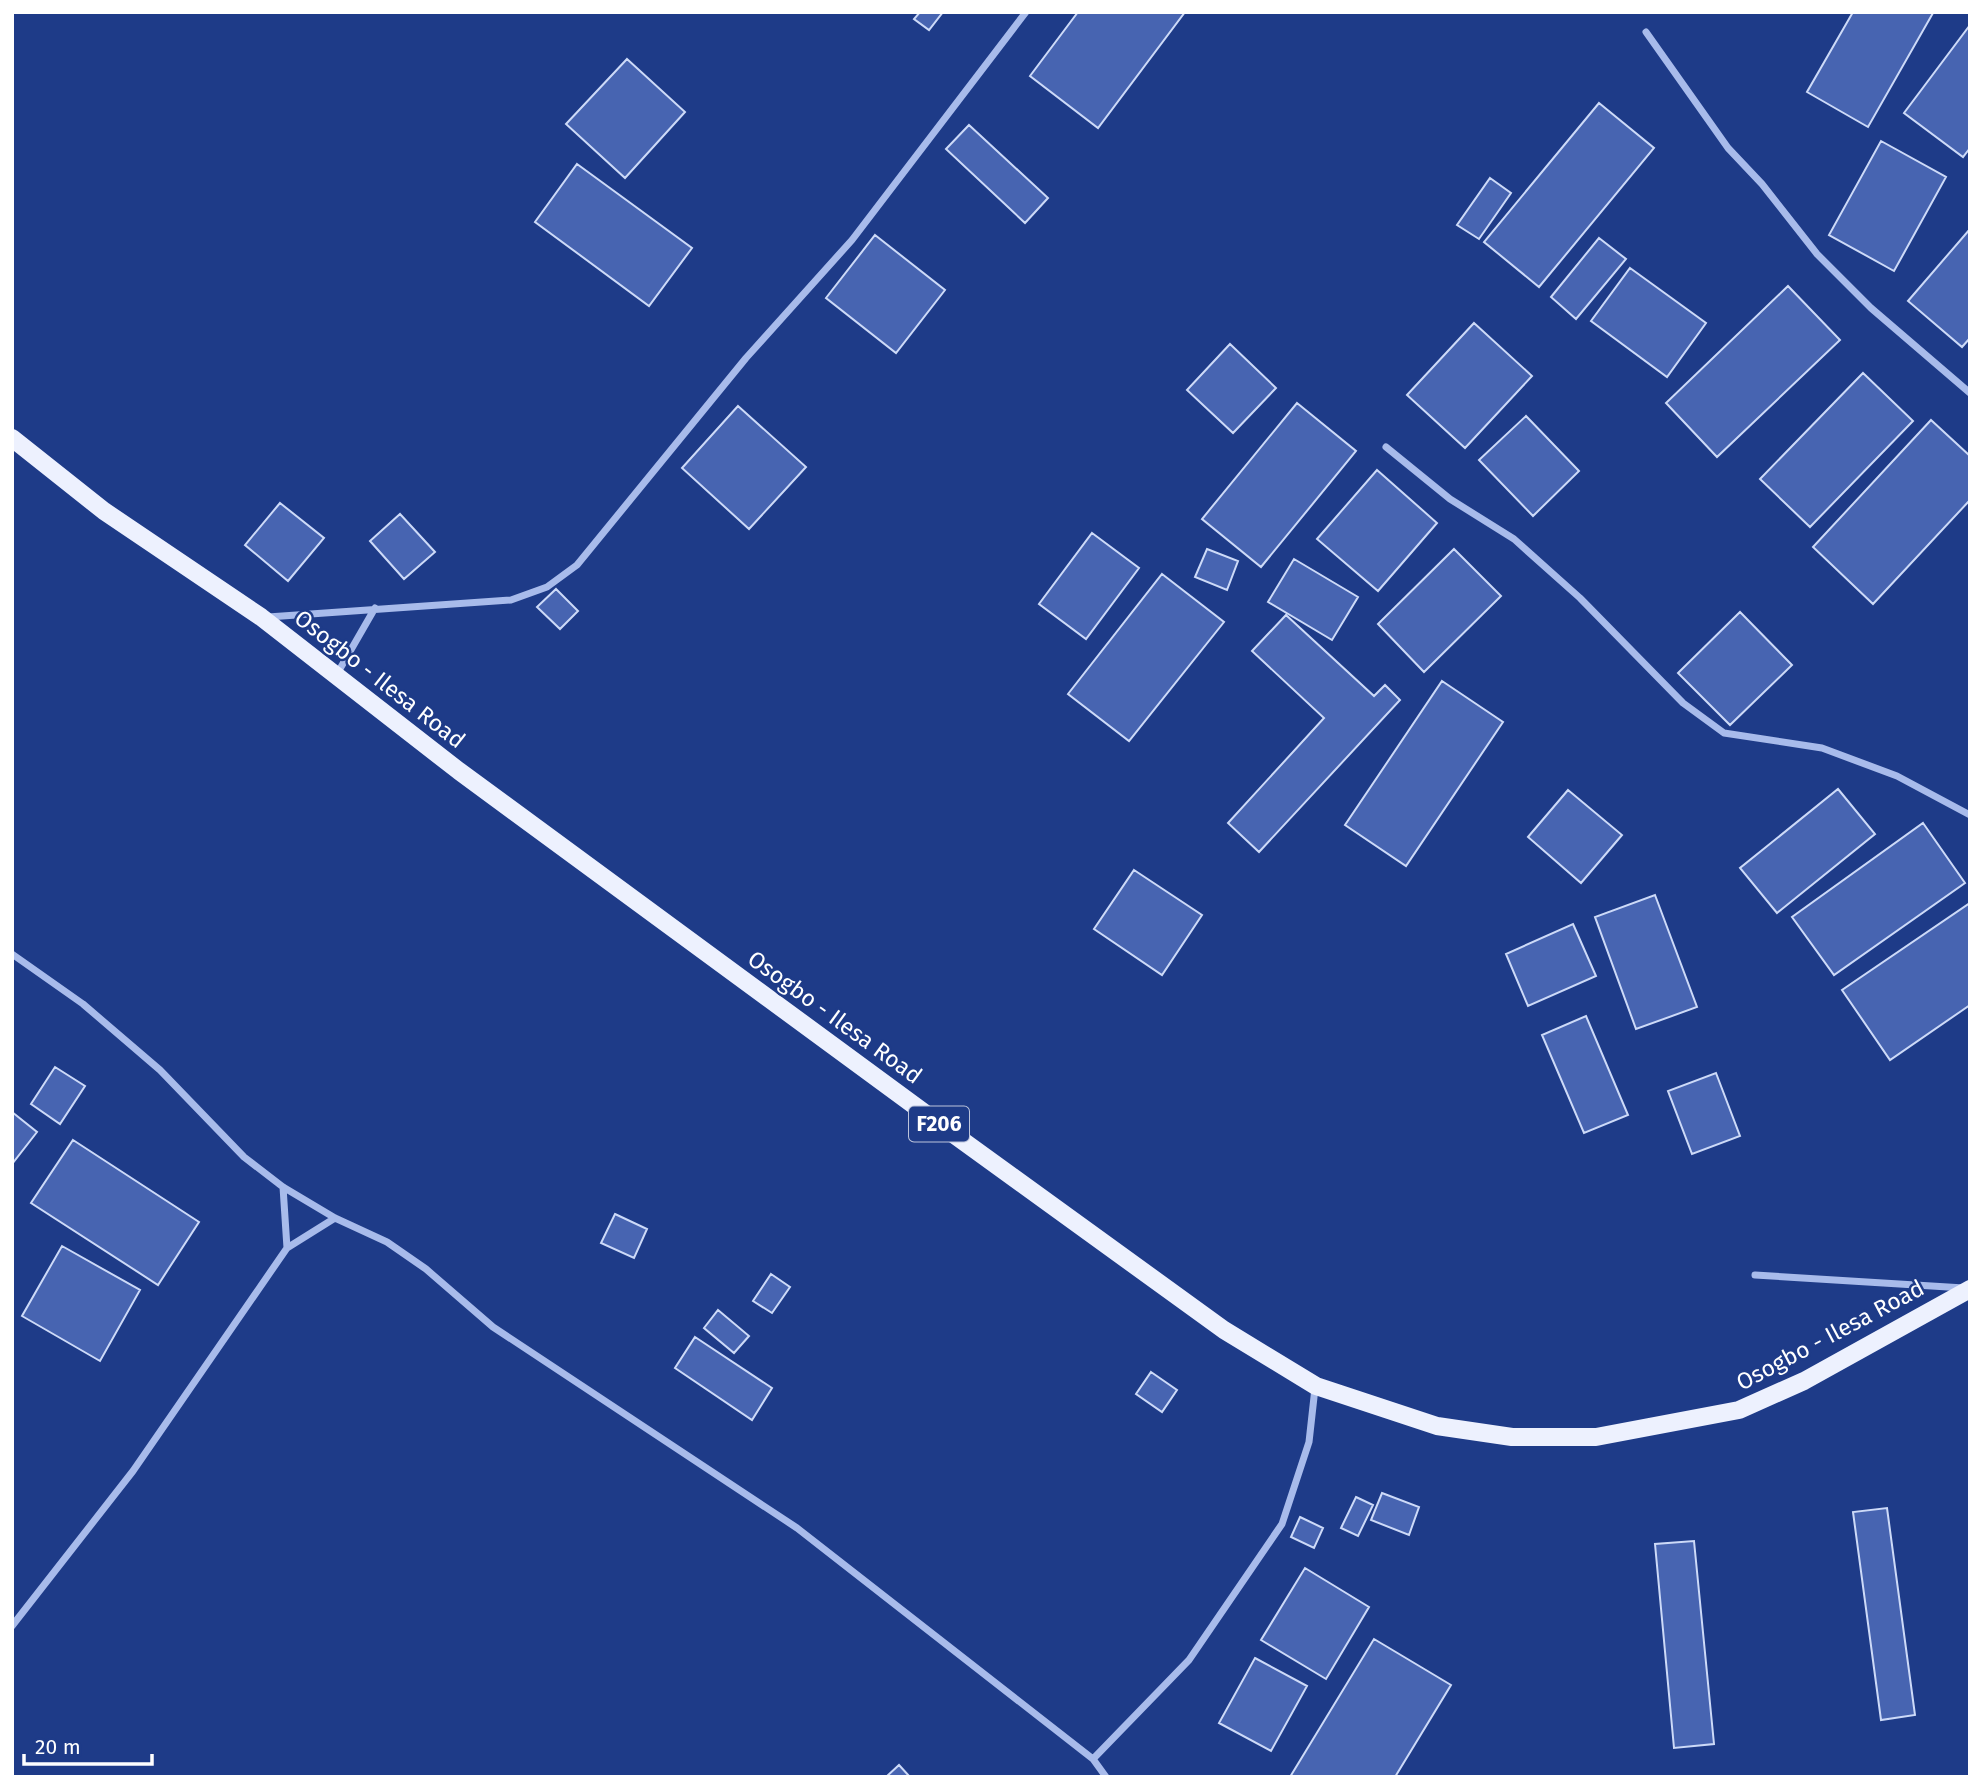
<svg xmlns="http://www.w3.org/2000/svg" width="1982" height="1789" viewBox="0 0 1982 1789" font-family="'Fira Sans',sans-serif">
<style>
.building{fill:#4764b1;stroke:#cddaf8;stroke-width:2}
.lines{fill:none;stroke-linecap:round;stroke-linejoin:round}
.street{stroke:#a8bbeb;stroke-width:7}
.primary{stroke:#edf1fe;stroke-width:18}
.labels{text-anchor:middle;stroke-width:5;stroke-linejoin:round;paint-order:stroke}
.shield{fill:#1e3b88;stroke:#bcc4db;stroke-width:2}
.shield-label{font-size:21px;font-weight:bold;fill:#fff}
.street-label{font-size:23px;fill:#fff;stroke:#1e3b88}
</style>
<rect width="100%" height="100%" fill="#1e3b88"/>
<path class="building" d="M920,12H943L929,30L914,19Z
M1078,12H1185L1098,128L1030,76Z
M1853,12L1933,13L1868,127L1807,92Z
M1970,25V148L1963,157L1904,113Z
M627,59L685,112L625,178L566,124Z
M1599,103L1654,148L1539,287L1484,242Z
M969,125L1048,198L1025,223L946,149Z
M1881,141L1946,177L1894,271L1829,235Z
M577,164L692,248L649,306L535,222Z
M1490,178L1511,193L1479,239L1457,225Z
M1970,229V338L1962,347L1908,301Z
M875,235L945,290L896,353L826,298Z
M1599,238L1626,259L1576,319L1551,297Z
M1630,268L1706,323L1667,377L1591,321Z
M1788,286L1840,340L1717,457L1666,403Z
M1474,323L1532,376L1465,448L1407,395Z
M1230,344L1276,388L1233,433L1187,390Z
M1863,373L1913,421L1810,527L1760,479Z
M1297,403L1356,451L1261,567L1202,519Z
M738,406L806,467L749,529L682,468Z
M1526,416L1579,471L1533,516L1479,460Z
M1931,420L1970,456V500L1873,604L1813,547Z
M1377,470L1437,523L1378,591L1317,539Z
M280,503L324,538L288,581L245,545Z
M400,514L435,552L404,579L370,541Z
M1092,533L1139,568L1086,639L1039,604Z
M1207,549L1238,561L1227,590L1195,577Z
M1454,549L1501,596L1424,672L1378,624Z
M1294,559L1358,597L1332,640L1268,602Z
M1162,574L1224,622L1129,741L1068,694Z
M556,589L578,611L560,629L537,607Z
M1740,612L1792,665L1730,725L1678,673Z
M1286,615L1374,696L1385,685L1400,700L1259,852L1228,823L1324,718L1252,651Z
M1442,681L1503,722L1406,866L1345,825Z
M1838,789L1875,834L1777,913L1740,868Z
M1568,790L1622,835L1581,883L1528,837Z
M1923,823L1965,883L1834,975L1792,917Z
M1134,870L1202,915L1162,975L1094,929Z
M1655,895L1697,1007L1636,1029L1595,917Z
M1970,903V1005L1890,1060L1842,990Z
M1573,924L1596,976L1528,1006L1506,954Z
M1586,1016L1628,1115L1584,1133L1542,1035Z
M55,1067L85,1086L60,1124L31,1104Z
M1716,1073L1740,1136L1692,1154L1668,1091Z
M12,1112L37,1132L12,1164Z
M73,1140L199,1222L158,1285L31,1203Z
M615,1214L647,1229L634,1258L601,1243Z
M62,1246L140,1290L100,1361L22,1316Z
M771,1274L790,1287L772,1313L753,1301Z
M718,1310L749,1336L734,1353L704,1328Z
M695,1337L772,1388L752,1420L675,1368Z
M1151,1372L1177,1390L1162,1412L1136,1394Z
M1382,1493L1419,1507L1409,1535L1371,1520Z
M1356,1497L1373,1505L1358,1536L1341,1528Z
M1887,1508L1915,1715L1881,1720L1853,1512Z
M1300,1517L1323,1528L1314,1548L1291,1537Z
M1694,1541L1714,1744L1674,1748L1655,1544Z
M1305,1568L1369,1607L1326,1679L1261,1640Z
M1374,1639L1451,1685L1395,1777H1290Z
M1255,1658L1307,1686L1271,1751L1219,1723Z
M899,1765L910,1777H886Z"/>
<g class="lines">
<path class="street" d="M1646,32L1728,148L1762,184L1817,254L1871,308L1970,393
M1386,447L1450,499L1514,539L1580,598L1683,703L1724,733L1822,748L1897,776L1970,815
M268,617L511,600L547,587L577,565L746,358L852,240L1026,12
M337,674L375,608
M12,954L83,1004L160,1070L244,1157L283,1187L335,1218L387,1242L426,1269L493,1327L797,1528L1093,1759L1106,1777
M283,1187L287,1248
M1755,1275L1964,1288
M12,1626L133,1471L287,1248L335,1218
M1093,1759L1189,1660L1282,1524L1309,1442L1315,1388"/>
<path class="primary" d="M12,438L104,511L261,617L459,771L945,1128L1224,1330L1316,1386L1437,1426L1512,1437H1596L1739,1410L1804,1381L1970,1289"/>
</g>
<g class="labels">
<rect class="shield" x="909" y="1106.5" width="60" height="35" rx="5"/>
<g class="shield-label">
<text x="939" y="1131">F206</text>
</g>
<g class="street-label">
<text transform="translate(380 679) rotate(38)" y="8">Osogbo - Ilesa Road</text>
<text transform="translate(835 1017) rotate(36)" y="8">Osogbo - Ilesa Road</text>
<text transform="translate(1830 1335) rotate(-28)" y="8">Osogbo - Ilesa Road</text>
</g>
</g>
<rect width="1982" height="1789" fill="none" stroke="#ffffff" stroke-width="28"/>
<path d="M24 1754v10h128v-10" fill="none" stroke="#ffffff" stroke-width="3.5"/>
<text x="35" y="1754" font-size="21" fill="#ffffff" stroke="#1e3b88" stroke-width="5" paint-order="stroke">20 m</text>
</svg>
